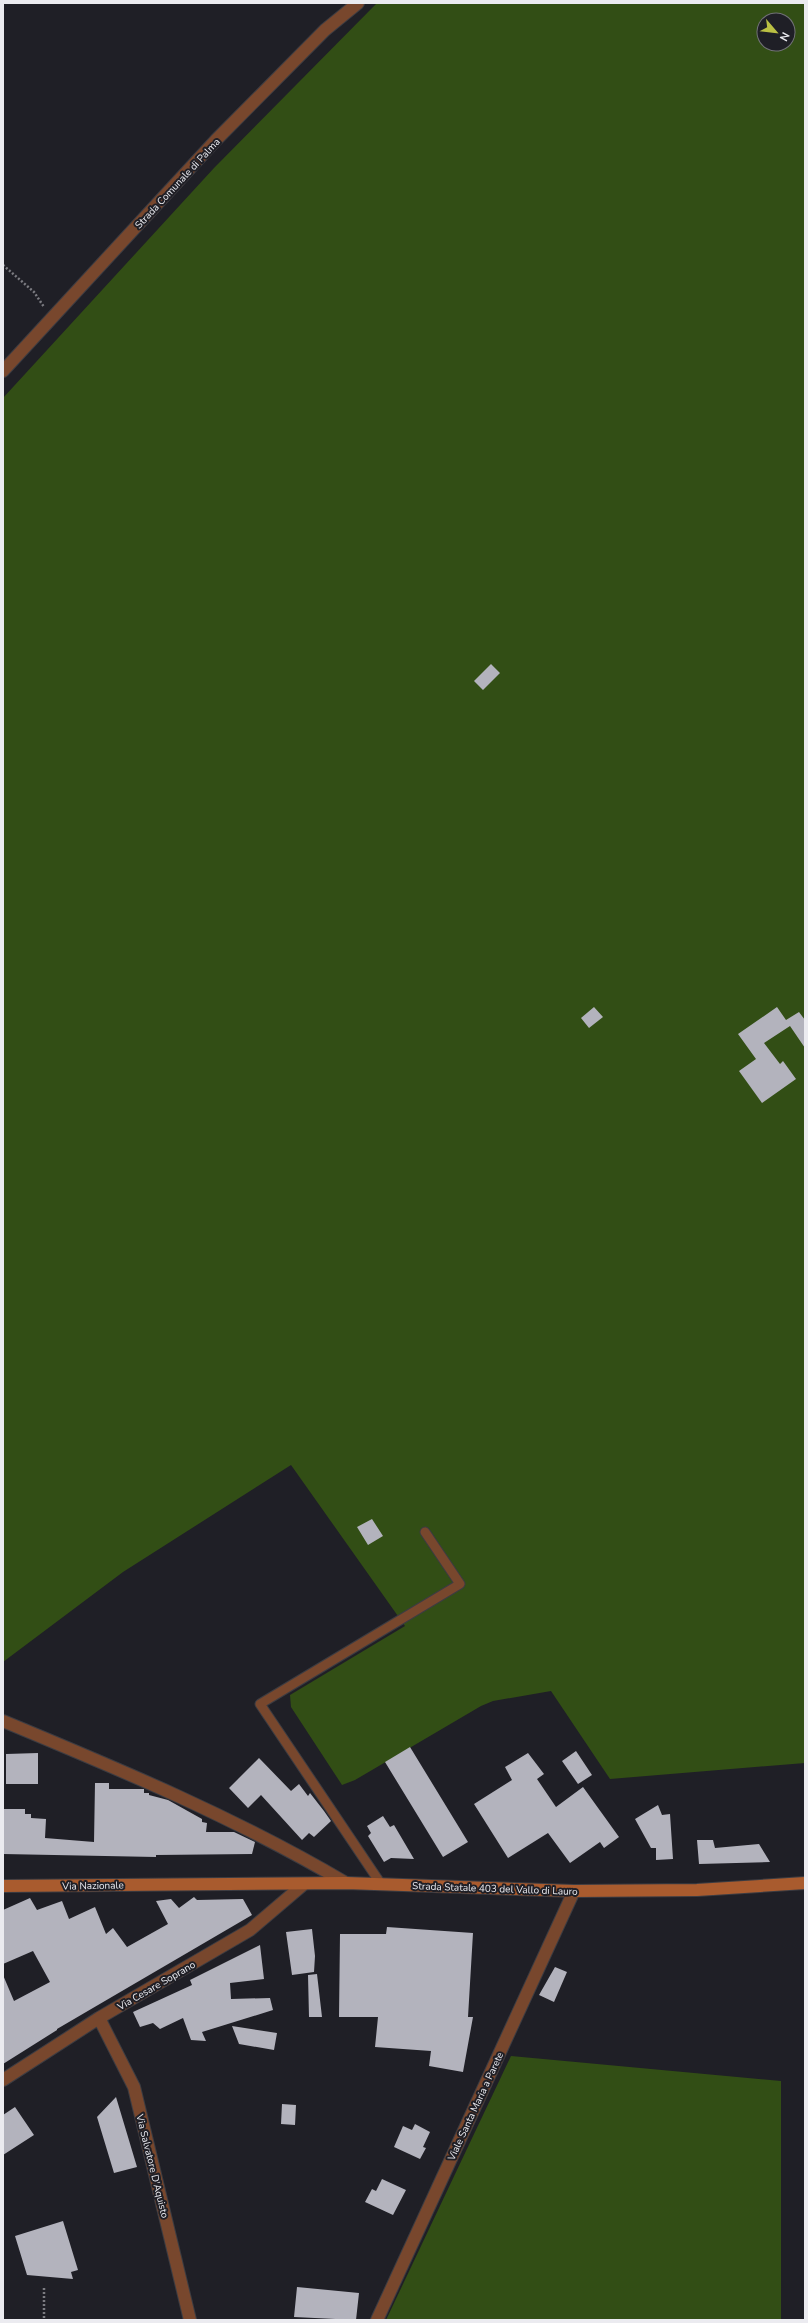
<svg xmlns="http://www.w3.org/2000/svg" width="808" height="2323" viewBox="0 0 808 2323" font-family="'Nunito Sans',sans-serif">
<style>
.forest{fill:#324e15;fill-rule:evenodd}
.building{fill:#b3b3bd}
.lines{fill:none;stroke-linecap:round;stroke-linejoin:round}
.service-casing{stroke:#3c3c42;stroke-width:11}
.minor-casing{stroke:#3c3c42;stroke-width:14}
.secondary-casing{stroke:#3c3c42;stroke-width:14}
.path{stroke:#7b7b81;stroke-width:2.5;stroke-dasharray:2 2;stroke-linecap:butt}
.service{stroke:#78472d;stroke-width:9}
.minor{stroke:#78472d;stroke-width:12}
.secondary{stroke:#a95b2e;stroke-width:12}
.labels{text-anchor:middle;stroke-width:4;stroke-linejoin:round;paint-order:stroke}
.street-label{font-size:10px;fill:#ebebf0;stroke:#1f1f26}
</style>
<rect width="100%" height="100%" fill="#1f1f26"/>
<path class="forest" d="M377,3H805V1763L610,1779L551,1691L493,1701L481,1706L355,1780L342,1785L291,1707L290,1695L405,1626L291,1465L123,1572L3,1662V398L214,168ZM764,20H788V44H764Z
M511,2056L781,2081V2320H386Z"/>
<path class="building" d="M491,664L500,673L483,690L474,681Z
M594,1007L603,1017L589,1028L581,1018Z
M777,1007L786,1020L799,1012L805,1020V1048L790,1026L764,1043L780,1064L783,1061L796,1079L762,1103L739,1071L756,1059L738,1034Z
M372,1519L383,1536L368,1545L357,1527Z
M410,1747L468,1842L443,1857L385,1762Z
M576,1751L592,1775L578,1784L562,1761Z
M38,1753V1784H6V1754Z
M528,1753L544,1774L537,1779L556,1807L583,1787L619,1837L604,1848L600,1842L570,1863L548,1833L508,1858L474,1804L512,1780L505,1767Z
M259,1758L291,1791L299,1784L308,1796L310,1793L324,1811L331,1821L314,1837L309,1833L302,1840L261,1795L248,1808L229,1788Z
M95,1783H109V1789H144V1793H149V1795L168,1800L202,1819V1822L207,1823L206,1832H234L255,1842L252,1854L156,1855V1857L3,1854V1809H25V1814H31V1818L46,1819L45,1838L94,1842Z
M658,1805L662,1815L670,1814L673,1859L656,1860V1848H651L635,1819Z
M383,1816L390,1827L394,1825L414,1859L391,1858L384,1862L368,1836L371,1833L367,1826Z
M697,1840H713L715,1848L759,1844L770,1862L699,1864Z
M194,1897L197,1900L243,1899L252,1915L57,2029V2030L3,2064V1975L14,2001L50,1982L33,1951L3,1964V1910L30,1898L37,1910L62,1901L69,1919L95,1907L106,1934L113,1928L127,1947L168,1924L156,1901L171,1899L179,1908Z
M387,1927L473,1933L468,2017H473L463,2072L429,2066L431,2051L375,2047L378,2017H339L340,1934H386Z
M312,1929L315,1956L314,1972L292,1975L286,1932Z
M260,1945L264,1979L230,1983L231,1999L270,1998L273,2010L202,2032L206,2041L191,2040L183,2018L160,2029L153,2023L140,2027L133,2012L192,1985L190,1980Z
M555,1967L567,1972L554,2002L539,1995Z
M317,1974L322,2017H309L308,1975Z
M232,2026L277,2033L274,2050L239,2044Z
M116,2097L137,2167L114,2173L97,2117Z
M282,2104L296,2105L295,2125L281,2124Z
M15,2107L34,2135L3,2155V2115Z
M415,2124L430,2132L423,2147L426,2148L420,2159L394,2147L403,2126L412,2130Z
M382,2179L406,2190L393,2215L365,2202L372,2189L376,2191Z
M63,2221L78,2270L71,2272L73,2279L27,2275L15,2236Z
M297,2287L359,2293L356,2320L294,2317Z"/>
<g class="lines">
<g class="service-casing">
<path id="service" d="M381,1884L260,1704L460,1584L425,1532"/>
</g>
<g class="minor-casing">
<path id="minor" d="M3,371L216,140L325,30L358,3
M3,1721C121,1770 236,1818 346,1883
M99,2018L134,2087L190,2320
M3,2080L99,2018L250,1930L304,1884
M377,2320L574,1891"/>
</g>
<g class="secondary-casing">
<path id="secondary" d="M3,1886L346,1883L574,1891L697,1890L805,1883"/>
</g>
<path class="path" d="M3,265L34,292L44,307
M44,2288V2320"/>
<use href="#service" class="service"/>
<use href="#minor" class="minor"/>
<use href="#secondary" class="secondary"/>
</g>
<g class="labels">
<g class="street-label">
<text transform="translate(177 183) rotate(-47)" y="4">Strada Comunale di Palma</text>
<text transform="translate(93 1885) rotate(-1)" y="4">Via Nazionale</text>
<text transform="translate(495 1888) rotate(2)" y="4">Strada Statale 403 del Vallo di Lauro</text>
<text transform="translate(156 1985) rotate(-30)" y="4">Via Cesare Soprano</text>
<text transform="translate(475 2106) rotate(-65)" y="4">Viale Santa Maria a Parete</text>
<text transform="translate(153 2166) rotate(76)" y="4">Via Salvatore D'Aquisto</text>
</g>
</g>
<rect width="808" height="2323" fill="none" stroke="#ebebf0" stroke-width="8"/>
<g transform="translate(776 32) rotate(118)"><circle r="19" fill="#1f1f26" stroke="#717177"/>
<path d="M0-3L7 15L0 10L-7 15Z" fill="#bbc044"/>
<text y="-6" font-size="11" font-weight="bold" text-anchor="middle" fill="#ebebf0">N</text>
</g>
</svg>
